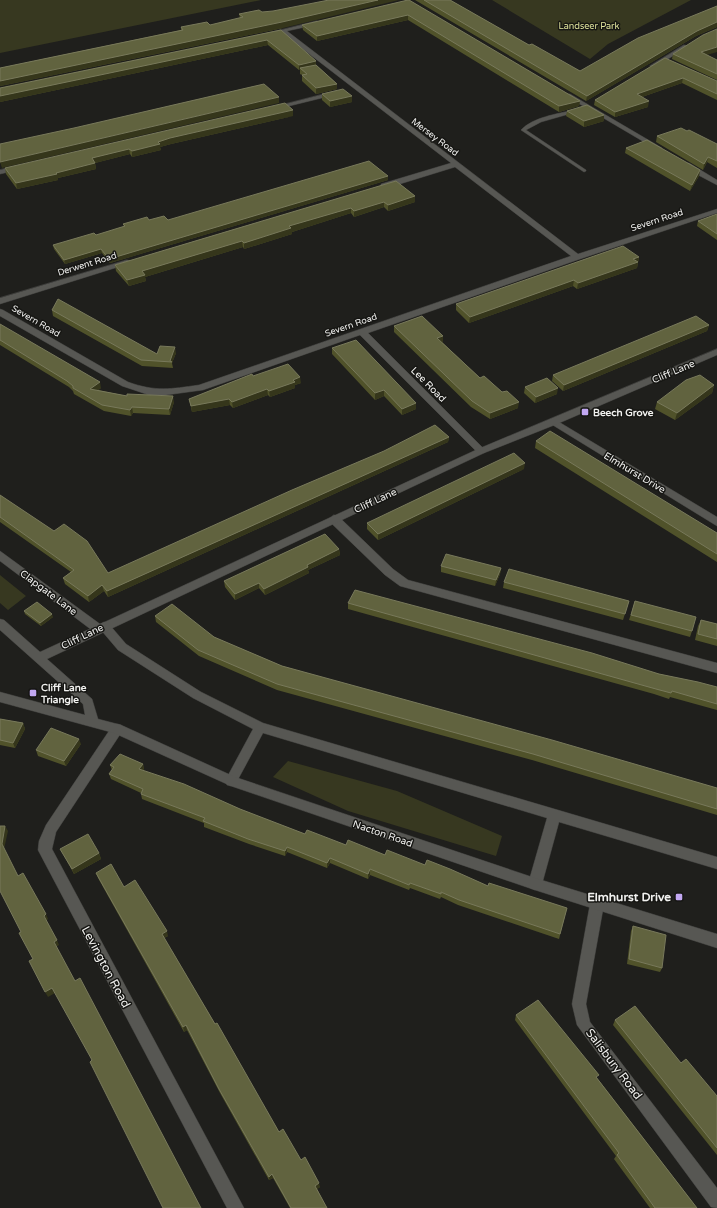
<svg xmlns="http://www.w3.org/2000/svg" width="717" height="1208" viewBox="0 0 717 1208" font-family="'Varela Round',sans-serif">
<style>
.green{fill:#373820}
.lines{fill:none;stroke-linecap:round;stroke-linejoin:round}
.service-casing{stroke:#3c3c3a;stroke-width:1}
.minor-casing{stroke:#3c3c3a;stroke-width:1}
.tertiary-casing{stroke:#3c3c3a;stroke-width:1}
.service{fill:#575753;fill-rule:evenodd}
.minor{fill:#575753;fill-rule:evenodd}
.tertiary{fill:#575753;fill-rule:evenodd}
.wall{fill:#50522a}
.shaded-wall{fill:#35361b}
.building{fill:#61633f;stroke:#78795b}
.poi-dot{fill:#c2a8f2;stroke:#161613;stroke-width:1.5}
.labels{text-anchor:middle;stroke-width:3;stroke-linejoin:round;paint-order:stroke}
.far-park-label{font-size:9px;fill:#e1e59d;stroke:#161613}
.far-street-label{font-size:9px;fill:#f1f1ef;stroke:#161613}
.street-label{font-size:10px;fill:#f1f1ef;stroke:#161613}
.poi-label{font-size:10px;font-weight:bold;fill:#f1f1ef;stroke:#161613;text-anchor:start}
.near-poi-label{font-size:12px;font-weight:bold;fill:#f1f1ef;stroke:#161613;text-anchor:end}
.near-street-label{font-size:12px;fill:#f1f1ef;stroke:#161613}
</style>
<rect width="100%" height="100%" fill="#1f1f1c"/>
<path class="green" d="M0,0H261L0,53Z
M492,0H691L608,44L590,59Z
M0,575L26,596L8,610L0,603Z
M288,761L397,791L502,836L496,856L348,811L273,777Z"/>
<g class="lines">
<g class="service-casing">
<path id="service" d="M574,110H576V112L541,122L526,130L586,170V171L584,172L521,130C533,117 557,114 574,110Z"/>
</g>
<g class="minor-casing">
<path id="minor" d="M317,21L319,22V24L287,31L578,254L717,209V213L580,259L368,333L486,451L484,453H478L360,335L203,390L166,395H149L122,386L0,316V309L3,310L128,382C156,392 170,389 199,385L571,256L455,167L387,188H381V184L451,163L282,33L268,36L265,34Z
M684,45L689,46L655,67L650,66Z
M336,91L338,92V94L273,110L270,108Z
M566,94H570L662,148L656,149L566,96Z
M683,163H689L717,180V185L683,167Z
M19,165H22V169L0,174V170Z
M127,260L134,262L0,304V298Z
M554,419L717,517V526L551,424L549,422L551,420Z
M334,515L338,516L393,569L408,580L717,663V673L400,586L385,575L330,522L329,519Z
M0,551L100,624L104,622L108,623L126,644L201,692L263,723L717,857V869L559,822L542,884L540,888L535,890L530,888L528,884L547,818L263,733L235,785L231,786L227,785L225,781L253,729L193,698L118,650L101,630L97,632L93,631L0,561Z
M117,724L121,725L123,729L121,733L56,832L52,849L244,1208H227L38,850L39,841L46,825L113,725Z
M597,898L602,900L604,904L586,1004L590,1022L717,1188V1208L711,1207L577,1025L572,1004L590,904L592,900Z"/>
</g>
<g class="tertiary-casing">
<path id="tertiary" d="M717,349V355L557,424L484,453L47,659L92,699L98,719L121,725L235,777L535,878L717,934V948L535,890L231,786L114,733L0,702V692L85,715L83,704L0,630V619L4,620L40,652L478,449Z"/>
</g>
<use href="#service" class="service"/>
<use href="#minor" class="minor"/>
<use href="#tertiary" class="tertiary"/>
</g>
<path class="wall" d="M408,0L580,101L579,106L559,112L408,20L317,41L303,30L302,25Z
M415,0H450L529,45L580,71L717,6V27L696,36L586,101Z
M239,14L283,28L0,86V68L181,30V27L210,25L240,18Z
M281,30L316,65L337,84V89L316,94L302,81V75L300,74V70H299L268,45L0,102V88Z
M673,54L707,55L717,60V80L672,59Z
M665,58L717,81V100L682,83L642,97L648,107L615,117L594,105L595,100Z
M322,94L352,102L330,107L322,100Z
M567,111L604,115V121L584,127L566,116Z
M293,116L171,144L160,147L161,150L132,157L130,154L95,163L96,169L58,178V180L17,189L6,174L5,168Z
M687,131L717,144V168L707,162L703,170L656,142L657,136Z
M626,148L700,170L699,176L690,191L625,153Z
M388,176V180L110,263L102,253L65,264L54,249L53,245L96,235L124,227L123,224L149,220H168Z
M396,181L415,196V202L388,211L384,207L354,217L351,213L292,232V234L244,249L243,247L145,277L146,281L129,286L116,271L115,265Z
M717,214V240L697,226L698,221Z
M639,257L637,268L577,289L573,286L469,323L456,310V304Z
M52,310L157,354L176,353L172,363L173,368L142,366L53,316Z
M0,324L101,388L98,390L127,396L174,402L170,415L133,413L131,416L104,411L74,394L73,391L69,387L0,345Z
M709,325L707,331L563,391L552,381L553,375Z
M394,326L443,342H442L480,378L502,392L518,408L490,419L471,407L394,332Z
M332,348L416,403V409L402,415L384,396L375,400L332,354Z
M253,376L301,383L295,385V388L270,397L268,395L233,408L230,405L192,412L189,399Z
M714,385L712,393L675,420L655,409L657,402Z
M525,387L557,394L535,403L524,393Z
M449,437L448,442L108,597L104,591L89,602L65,584L63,578L71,572L0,522V495L108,573Z
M536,441L717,533V562L535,448Z
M524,469L378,540L367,529V523Z
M339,549L340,555L308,570L309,573L265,595L259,588L235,600L225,587L224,581Z
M441,566L501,568L500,574L495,586L441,572Z
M504,582L629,601L623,620L503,588Z
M635,601L692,631L690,637L629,620Z
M348,603L717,687V710L670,697L669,699L654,694L348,609Z
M24,611L53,617L41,626L25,614Z
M155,616L214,637L282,666L717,788V815L532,760L277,690L199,656L156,622Z
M701,620L717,624V646L695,640L698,626Z
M0,719L23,723L25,729L15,748L0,745Z
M81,744L66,766L38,756L36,750Z
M143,764L144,770L143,771L240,809L305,834L346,845L425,865L488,886L567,908L559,939L458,905L441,897L440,899L410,888L409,890L370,875L368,879L330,863L327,868L287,852L285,856L249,844L204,827V823L142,799L141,794V793L111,779L109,774L112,770L110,765Z
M60,849L99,853L101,859L74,874L63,854Z
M96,873L124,887L168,936L164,938L279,1132L301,1160L320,1187L317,1189L327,1208H290L273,1178L269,1180L220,1093L187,1030L184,1032L98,878Z
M633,926L662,968L660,972L627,964L631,931Z
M516,1015L597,1078L697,1208H650L614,1159L616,1156L515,1020Z
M615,1020L681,1063L717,1096V1155L613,1025Z"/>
<path class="shaded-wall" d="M378,0H399L283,28L0,86V81Z
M408,15V20L317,41V36Z
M717,22V27L696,36L586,101L587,96L697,31Z
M267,40L268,45L0,102V96Z
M717,47V52L700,57L701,52Z
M316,61V66L300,68V70H299V65Z
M683,78L682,83L636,99L637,94Z
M337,84V89L316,94V88Z
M352,96V102L330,107V101Z
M279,97V103L2,168L0,162Z
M580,101L579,106L559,112V106Z
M649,101L648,107L615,117V112Z
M293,110V116L171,144L160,147L161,150L132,157V151L170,138Z
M604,115V121L584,127V121Z
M129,149L130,154L95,163L96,169L58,178V180L17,189L16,183L56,173L92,158Z
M708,157L707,162L703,170L704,164Z
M700,170L699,176L690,191L692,185Z
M388,176V180L110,263L109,259Z
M415,196V202L388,211V205Z
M384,202V207L354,217V211Z
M351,208V213L292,232V234L244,249V243L289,226Z
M242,241L243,247L145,277L146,281L129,286L127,280L142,271Z
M101,249L102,253L65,264L64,260Z
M639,257L637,268L577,289L578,283Z
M574,280L573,286L469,323L470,317Z
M709,325L707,331L563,391L564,385Z
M443,336V342L437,344V338Z
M175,347L176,353L172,363L170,361Z
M300,377L301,383L295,385V388L270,397L269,391Z
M100,382L101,388L91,395L90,389Z
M714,385L712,393L675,420L677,413Z
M558,388L557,394L535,403L536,397Z
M267,389L268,395L233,408L232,402Z
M384,390V396L375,400V393Z
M173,396L174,402L170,415L169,409Z
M229,399L230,405L192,412L191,406Z
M519,402L518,408L490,419V413Z
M416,403V409L402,415V409Z
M132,407L133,413L131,416L130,410Z
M449,437L448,442L108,597L107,591Z
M525,463L524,469L378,540V534Z
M339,549L340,555L308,570L309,573L265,595L264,589L307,565Z
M501,568L500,574L495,586L496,580Z
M259,583V588L235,600V594Z
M102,585L104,591L89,602L88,596Z
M52,614L53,617L41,626L40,623Z
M23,723L25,729L15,748L13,743Z
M79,739L81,744L66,766L64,761Z
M143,764L144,770L140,775L139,769Z
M5,826L8,831L4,849L2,844Z
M287,847V852L285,856V851Z
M99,853L101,859L74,874L72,869Z
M330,858V863L327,868V863Z
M370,869V875L368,879V874Z
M46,914L48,919L46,921L44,916Z
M167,931L168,936L164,938L162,934Z
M57,940L59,945L56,947L54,942Z
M52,988L55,993L48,997L45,992Z
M186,1025L187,1030L184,1032L183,1027Z
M272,1174L273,1178L269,1180V1177Z
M319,1183L320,1187L316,1190L315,1186Z"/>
<path class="building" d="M329,0H378L282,22L0,81V68L183,30L181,27L207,22L210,25L243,17L239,14L259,10L262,12L273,11Z
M408,0H409L580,101L559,106L408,15L317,36L302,25Z
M424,0H450L529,45L532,44L580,71L638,38L717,6V22L697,31L587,96Z
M717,29V47L701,52L717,60V74L673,54L703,35Z
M281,30L316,61L299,65L267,40L0,96V88Z
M665,58L717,81V94L683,78L637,94L649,101L615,112L595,100Z
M316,65L337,84L316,88L302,75L307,74L300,68Z
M264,84L279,97L0,162V144L74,128Z
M343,89L352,96L330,101L322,94Z
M285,103L293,110L170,138L158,142L160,144L132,151L129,149L92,158L95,163L56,173L57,174L16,183L5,168Z
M587,105L604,115L584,121L567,111Z
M681,128L687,131L689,130L717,144V161L708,157L704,164L657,136Z
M647,140L700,170L692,185L626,148Z
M369,161L388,176L109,259L101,249L64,260L53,245L94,233L96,235L125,226L123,224L147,217L149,220L164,216L168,220Z
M396,181L415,196L388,205L384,202L354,211L351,208L289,226L291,228L244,243L242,241L142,271L145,275L127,280L115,265Z
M717,214V234L698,221Z
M623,246L639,257L633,259L638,262L578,283L574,280L470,317L456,304Z
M58,299L157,354L160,346L175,347L170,361L172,362L141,360L52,310Z
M422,316L443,336L437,338L480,378L484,376L502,392L507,391L519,402L490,413L472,401L394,326Z
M696,316L709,325L564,385L553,375Z
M0,324L100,382L90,389L127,396V394L173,396L169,409L132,407L130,410L102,405L73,388V386L67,381L0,340Z
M356,340L416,403L402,409L384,390L375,393L332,348Z
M288,364L300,377L293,380L295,382L269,391L267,389L232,402L229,399L191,406L189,399L252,374L253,376Z
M700,375L714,385L677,413L657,402L686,380Z
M547,378L558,388L536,397L525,387Z
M435,425L449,437L107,591L102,585L88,596L63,578L74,570L0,517V495L54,531L64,524L87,541L108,573L292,490L384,451Z
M550,431L717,533V554L536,441Z
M514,453L525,463L378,534L367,523Z
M325,534L339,549L307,565L308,567L264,589L259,583L235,594L224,581Z
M446,554L501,568L496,580L441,566Z
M509,569L629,601L625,614L504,582Z
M355,590L592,653L659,674L698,682L717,687V704L672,691L671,693L656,689L348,603Z
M635,601L696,617L692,631L631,615Z
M37,602L52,614L40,623L24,611Z
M172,604L214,637L282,666L552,740L717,788V809L533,754L277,684L198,650L155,616Z
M701,620L717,624V639L698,634Z
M0,719L23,723L13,743L0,740Z
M51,728L79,739L64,761L36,750Z
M120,754L143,764L139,769L184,784L240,809L305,834L307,830L346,845L348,840L385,855L387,850L425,865L427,860L450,869L488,886L489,883L567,908L560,934L459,900L441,892V894L410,883L409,885L370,869L368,874L330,858L327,863L287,847L285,851L248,839L203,821L205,818L141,794L143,789L109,774L114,767L110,765Z
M0,826H5L2,844L18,876L23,873L46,914L44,916L57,940L54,942L75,981L80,978L201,1208H163L90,1062L92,1060L52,988L45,992L29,961L33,959L19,933L21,932L0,891Z
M88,834L99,853L72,869L60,849Z
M111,864L124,887L135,880L167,931L162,934L215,1024L217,1023L279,1132L283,1129L301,1160L305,1157L319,1183L315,1186L327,1208H291L272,1174L269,1177L219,1089L186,1025L183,1027L96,873Z
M633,926L666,935L662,968L629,959Z
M538,1000L599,1075L596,1077L697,1208H655L617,1155L619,1153L516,1015Z
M635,1006L681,1063L686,1059L717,1096V1148L615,1020Z"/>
<g class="poi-dot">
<rect x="581" y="408" width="8" height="8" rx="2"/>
<rect x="29" y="689" width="8" height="8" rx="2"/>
<rect x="675" y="893" width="8" height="8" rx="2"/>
</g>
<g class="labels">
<g class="far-park-label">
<text x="589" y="29">Landseer Park</text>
</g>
<g class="far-street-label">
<text transform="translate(435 137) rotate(37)" y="3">Mersey Road</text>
<text transform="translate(657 220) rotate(-18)" y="3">Severn Road</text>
<text transform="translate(87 264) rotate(-17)" y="3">Derwent Road</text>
<text transform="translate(36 321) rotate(30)" y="3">Severn Road</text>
<text transform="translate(351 325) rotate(-19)" y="3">Severn Road</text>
</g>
<g class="street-label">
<text transform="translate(673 371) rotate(-23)" y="4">Cliff Lane</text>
<text transform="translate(429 384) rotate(45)" y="4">Lee Road</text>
<text transform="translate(635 472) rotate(31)" y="4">Elmhurst Drive</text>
<text transform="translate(375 500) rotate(-25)" y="4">Cliff Lane</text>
<text transform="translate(49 592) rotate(37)" y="4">Clapgate Lane</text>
<text transform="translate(82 636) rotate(-26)" y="4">Cliff Lane</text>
<text transform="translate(383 833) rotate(19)" y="4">Nacton Road</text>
</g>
<g class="poi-label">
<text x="593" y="416">Beech Grove</text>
<text x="41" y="691">Cliff Lane<tspan x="41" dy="12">Triangle</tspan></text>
</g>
<g class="near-poi-label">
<text x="671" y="901">Elmhurst Drive</text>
</g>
<g class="near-street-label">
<text transform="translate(106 967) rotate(62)" y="4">Levington Road</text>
<text transform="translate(614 1064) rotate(53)" y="4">Salisbury Road</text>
</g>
</g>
</svg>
